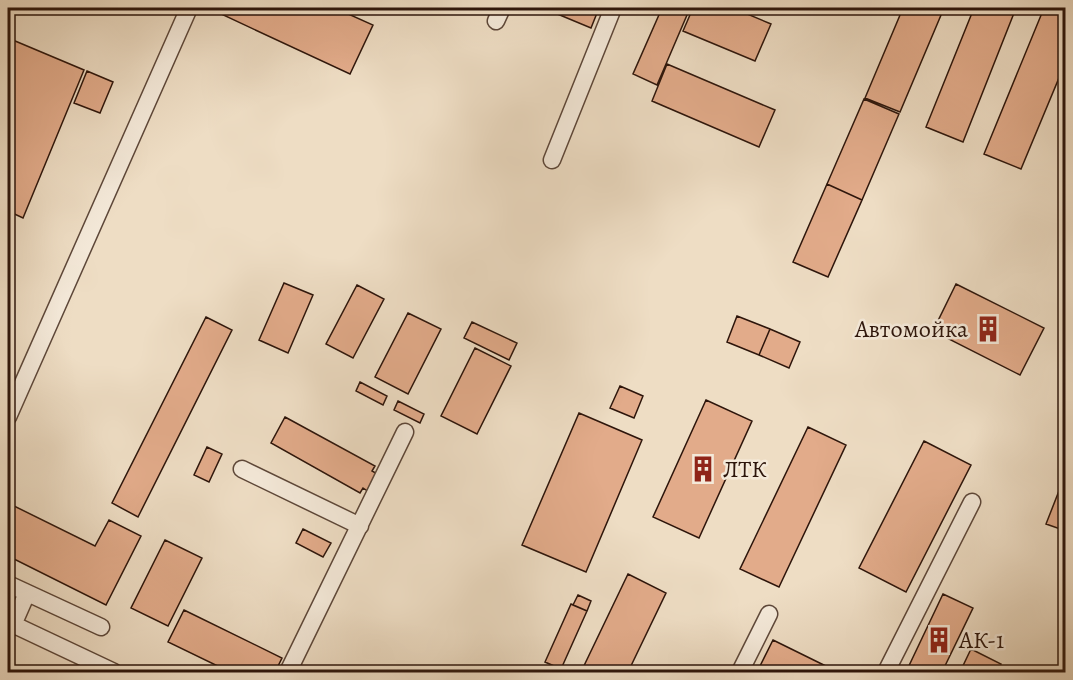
<svg xmlns="http://www.w3.org/2000/svg" width="1073" height="680" viewBox="0 0 1073 680" font-family="Alegreya,serif">
<style>
.building{fill:#e2ab8a;stroke:#2d150b;stroke-width:1.5}
.lines{fill:none;stroke-linecap:round;stroke-linejoin:round}
.minor-casing{stroke:#5d4739;stroke-width:19}
.minor{stroke:#f4e9d9;stroke-width:16}
.labels{text-anchor:middle;stroke-width:5;stroke-linejoin:round;paint-order:stroke}
.poi-label{font-size:24px;fill:#2d150b;stroke:#f4e9d9;text-anchor:start}
</style>
<rect width="100%" height="100%" fill="#eeddc4"/>
<filter id="stains"><feTurbulence type="fractalNoise" baseFrequency=".00333" numOctaves="4"/><feColorMatrix values="0 0 0 0 .2 0 0 0 0 .09 0 0 0 0 .02 0 0 0 .5 -.17"/></filter>
<radialGradient id="worn" r=".72"><stop offset=".6" stop-color="#630" stop-opacity="0"/><stop offset="1" stop-color="#630" stop-opacity=".3"/></radialGradient>
<path class="building" d="M222,8H335L373,25L350,74L219,13Z
M543,8H599L591,28Z
M662,8H690L657,85L633,74Z
M693,8H733L771,24L755,61L683,31Z
M903,8H944L900,112L865,98Z
M974,8H1016L963,142L926,127Z
M1044,8H1047L1066,15V61L1021,169L984,154Z
M8,38L84,70L23,218L8,211Z
M667,64L775,110L759,147L652,101Z
M87,71L113,82L100,113L74,103Z
M864,99L899,114L862,200L827,184Z
M827,184L862,200L828,277L793,262Z
M284,283L313,295L288,353L259,340Z
M956,284L1044,328L1020,375L933,331Z
M357,285L384,299L353,358L326,344Z
M408,313L441,329L408,394L375,377Z
M737,316L770,329L759,355L727,342Z
M206,317L232,330L138,517L112,503Z
M472,322L517,343L509,360L464,338Z
M770,329L800,342L789,368L759,355Z
M475,348L511,366L477,434L441,416Z
M360,382L387,396L383,405L356,391Z
M620,386L643,396L634,418L610,408Z
M706,400L752,421L699,538L653,517Z
M398,401L424,414L420,423L394,410Z
M579,413L642,440L586,572L522,545Z
M285,417L375,466L372,471L379,475L369,492L363,488L360,493L271,443Z
M808,427L846,445L779,587L740,569Z
M924,441L971,465L906,592L859,568Z
M207,447L222,454L209,482L194,475Z
M1066,473V531L1046,524Z
M8,503L95,546L109,520L141,536L106,605L8,556Z
M303,529L331,543L323,557L296,543Z
M165,540L202,558L168,626L131,608Z
M628,574L666,593L628,672H581Z
M943,594L973,608L942,672H906Z
M578,595L591,601L587,611L573,605Z
M571,604L587,611L561,669L545,662Z
M184,610L282,658L275,672H230L168,642Z
M773,640L838,672H757Z
M971,649L1001,664L997,672H960Z"/>
<g class="lines">
<g class="minor-casing">
<path id="minor" d="M496,21L502,8
M552,160L613,8
M8,417L189,8
M242,469L360,526
M8,584L101,627
M8,622L114,672
M13,625L27,593
M288,672L405,432
M740,672L769,614
M886,672L972,502"/>
</g>
<use href="#minor" class="minor"/>
</g>
<defs>
<g id="building-bare" transform="scale(2.07)"><path d="M-4-6H4V6H1V3H-1V6H-4ZM-2.5-4.3h1.7v1.8h-1.7ZM.8-4.3h1.7v1.8H.8ZM-2.5-1h1.7V.8h-1.7ZM.8-1h1.7V.8H.8Z" fill="#8f2418" stroke="#f4e9d9" stroke-width="2.5" paint-order="stroke"/></g>
</defs>
<g fill-rule="evenodd">
<use href="#building-bare" x="988" y="329"/>
<use href="#building-bare" x="703" y="469"/>
<use href="#building-bare" x="939" y="640"/>
</g>
<g class="labels">
<g class="poi-label">
<text x="968" y="337" text-anchor="end">Автомойка</text>
<text x="723" y="477">ЛТК</text>
<text x="959" y="648">АК-1</text>
</g>
</g>
<rect width="1073" height="680" fill="none" stroke="#eeddc4" stroke-width="30"/>
<rect x="9" y="9" width="1055" height="662" fill="none" stroke="#2d150b" stroke-width="3"/>
<rect x="15" y="15" width="1043" height="650" fill="none" stroke="#2d150b" stroke-width="1.5"/>
<rect width="100%" height="100%" filter="url(#stains)"/>
<rect width="100%" height="100%" fill="url(#worn)"/>
</svg>
